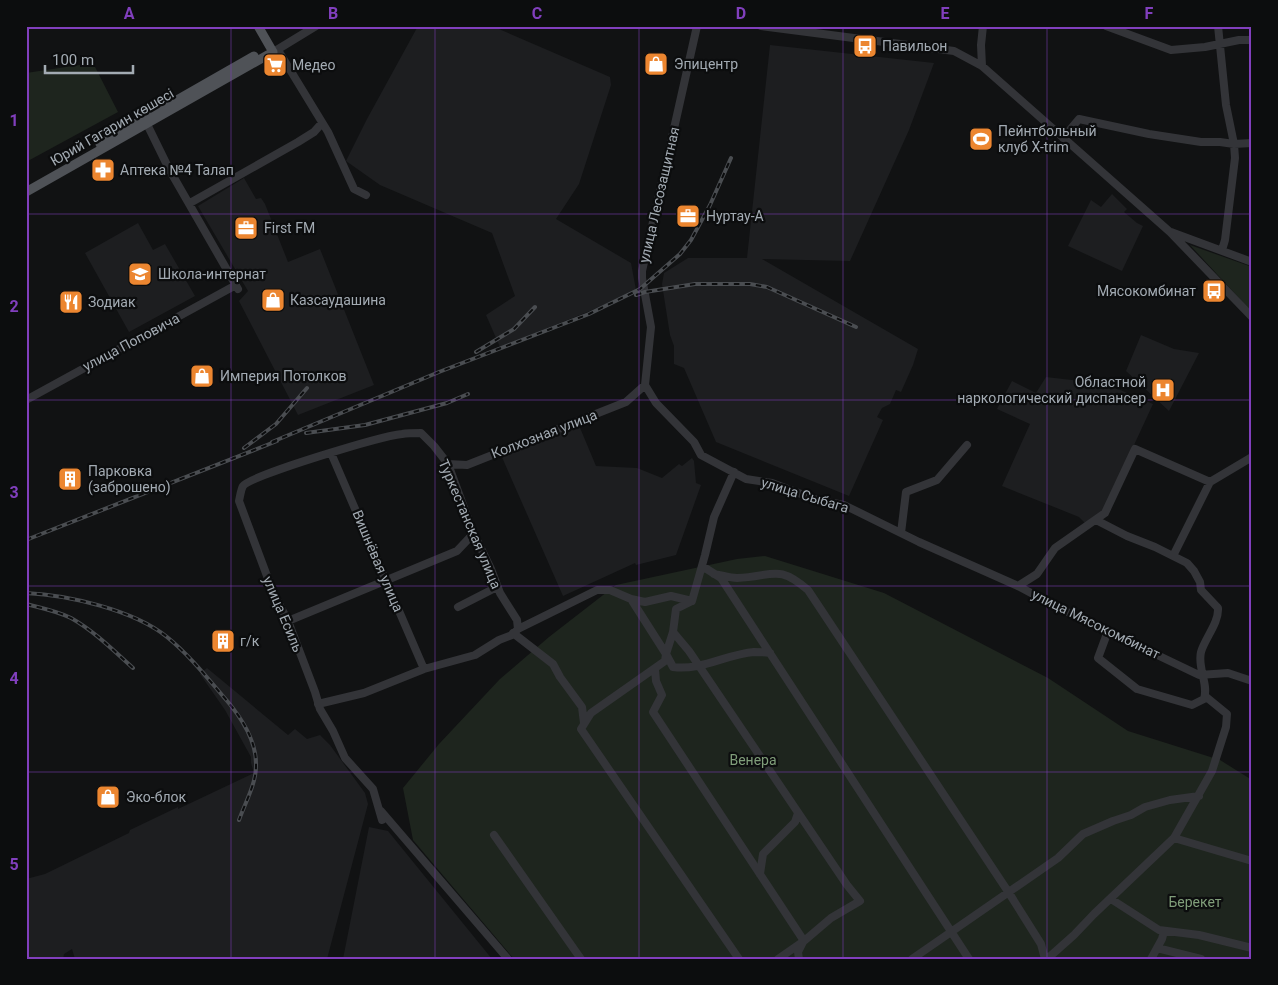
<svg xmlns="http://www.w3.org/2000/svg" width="1278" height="985" viewBox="0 0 1278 985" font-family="Roboto,sans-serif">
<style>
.built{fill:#1d1e20}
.green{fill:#1e251e}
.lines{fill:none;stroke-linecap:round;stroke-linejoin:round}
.minor{stroke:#333438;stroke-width:8}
.major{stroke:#4f5257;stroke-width:9}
.rail-casing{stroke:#4a4d51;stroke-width:4}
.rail{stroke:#0c0d0e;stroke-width:2;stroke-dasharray:5.5;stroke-linecap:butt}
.grid{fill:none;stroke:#813fbd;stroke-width:1;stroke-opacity:0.55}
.labels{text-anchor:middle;stroke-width:4.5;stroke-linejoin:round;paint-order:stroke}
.poi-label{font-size:14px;fill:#a3abb3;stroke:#0c0d0e;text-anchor:start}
.street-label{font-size:14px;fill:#a3abb3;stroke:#0c0d0e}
.park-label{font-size:14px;fill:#809e7a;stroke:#0c0d0e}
.neatline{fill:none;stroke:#813fbd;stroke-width:2}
.grid-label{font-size:16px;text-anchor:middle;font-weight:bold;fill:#813fbd}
</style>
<rect width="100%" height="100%" fill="#111213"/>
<path class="built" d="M418,26H492L610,77L611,85L579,184L556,219L631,263L636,290L590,311L500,347L486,315L515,296L492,233L380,185L346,161L367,119Z
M770,45L934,63L909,130L850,261L762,259L918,349L913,365L901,392L896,390L890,404L882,408L877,417L883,420L849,496L716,442L684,368L674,364V346L670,335L662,284L664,273L688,258H747Z
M244,178L256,199L261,198L265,204L288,262L320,249L374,385L298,415L239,301L248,291L198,206Z
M1112,194L1127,209L1124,212L1137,223L1143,226L1122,271L1068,246L1091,200L1101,207Z
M138,223L153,250L165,244L195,296L129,332L85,253Z
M1141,335L1174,349L1199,353L1169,411L1126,371Z
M1046,377L1089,382L1118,389L1153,404L1103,512L1086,524L1079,517L1002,486L1030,424L997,409L1012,381L1036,393Z
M578,423L596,466L637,468L662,478L679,464L682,466L692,458L694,461L696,483L701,485L676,555L636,565L635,563L563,596L501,455Z
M207,668L288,735L295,729L307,739L320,735L330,745L365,793L368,804L327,959H75L72,949L64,954L63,959H26V879L45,874L129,833L130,830L178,807V809L254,773L251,763V757L225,710L200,674Z
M369,827L388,831L492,959H343Z"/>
<path class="green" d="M93,63L118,112L26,162V73Z
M1190,245L1252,267V312Z
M765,556L884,593L1048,678L1128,731L1220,760L1252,780V959H514L413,840L403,788L439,744L500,679L549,637L616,585L737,559Z"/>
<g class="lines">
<path class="minor" d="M761,26L954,51L982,66L1170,232L1252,317
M1106,26L1171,50L1205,47L1239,40H1252
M1218,26L1226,105L1234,144L1235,158L1225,240L1222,250
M278,50L328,132L354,189L366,195
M275,51L316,26
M982,66L981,45L983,26
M145,120L169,169L238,289
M1063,138L1079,119L1149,134L1201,142H1220L1234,144L1252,143
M190,203L298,142L314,132L322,123
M1171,232L1252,262
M645,385L656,403L694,442L701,455L746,479L772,483L817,500L844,505L919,542L1018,586L1059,608L1199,675L1228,673L1252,681
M26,400L236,285
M331,453L424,669
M448,464L467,465L626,402L645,385L651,327L642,278V271L697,26
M734,472L714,517L705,555L692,601L676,609L673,632L689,651L847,885L860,901L831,918L804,941L778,959
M1096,520L1127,536L1155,547L1187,563L1194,571L1200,582L1201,590L1218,608C1219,623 1205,638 1201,652C1197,668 1209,684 1204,699L1192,705L1137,689L1098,658L1108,631
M901,533L906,492L937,480L967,445
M1173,556L1210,482L1252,457
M702,566L721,578L969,959
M714,574C721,575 730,578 737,578C773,577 777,563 808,590L1009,893L1041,944L1045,959
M1018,586L1037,574L1055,548L1105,513L1135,449L1210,482
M631,599L666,654L665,661L591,713L581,729L739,959
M458,607L497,587
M288,621L457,551L474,533
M518,629L597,590H610L631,599L645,602L671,596L692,601
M673,632L666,654L673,667C701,671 727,654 754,652C759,652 765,652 770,653
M513,633L553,664L560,677L582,707L584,723
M655,669L656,681L662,695L653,712L804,941
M318,704L364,693L424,669L475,655L499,640L512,635L518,629L517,620L500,593L491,569L473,532L448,464L434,446L421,433C415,433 408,433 402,434C382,436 251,475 243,486C241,489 240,497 239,501L273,592L288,621L315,692L320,709L333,731L345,758L373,789L382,820
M381,811L508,959
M494,835L581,959
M1174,838L1252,861
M760,874L763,854L795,822L798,813
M1111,899L1159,930L1199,935L1252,948
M1157,948L1201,959
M799,959L798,952L803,942
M912,959L1058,858L1083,834L1113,821L1131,815L1145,807L1170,800L1199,796
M1047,959L1074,935L1094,914L1174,838L1212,771L1226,727L1227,714L1205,696
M1151,959L1162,939L1164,931"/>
<path class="major" d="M100,144L254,56
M26,192L273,52L258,26"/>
<g class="rail-casing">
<path id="rail" d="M636,295L645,292L695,284H750L767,287L856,327
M476,352L514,329L535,307
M306,433L365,425L447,403L468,394
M272,442L439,372L589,314L640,289L680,254L691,240L710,205L731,158
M244,448L276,424L307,388
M26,540L277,441
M26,593C68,595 134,610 167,637C188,654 205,675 222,695C239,714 257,739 256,766C256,784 245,803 239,820
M26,604C41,608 57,611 71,618C94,631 113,650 133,668"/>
</g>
<use href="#rail" class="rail"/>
</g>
<path class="grid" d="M231,26V959M435,26V959M639,26V959M843,26V959M1047,26V959M26,214H1252M26,400H1252M26,586H1252M26,772H1252"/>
<defs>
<g id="bus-square" transform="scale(1.25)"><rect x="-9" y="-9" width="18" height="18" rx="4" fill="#ec8630" stroke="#0c0d0e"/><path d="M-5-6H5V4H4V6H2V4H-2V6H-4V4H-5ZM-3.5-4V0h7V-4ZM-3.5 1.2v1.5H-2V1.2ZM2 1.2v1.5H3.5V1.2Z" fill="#fff"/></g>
<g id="shop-square" transform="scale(1.25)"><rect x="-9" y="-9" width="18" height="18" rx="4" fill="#ec8630" stroke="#0c0d0e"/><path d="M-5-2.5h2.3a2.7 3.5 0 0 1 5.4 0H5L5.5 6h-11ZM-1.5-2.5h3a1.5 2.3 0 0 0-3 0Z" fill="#fff"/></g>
<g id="supermarket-square" transform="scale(1.25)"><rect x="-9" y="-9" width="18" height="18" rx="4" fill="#ec8630" stroke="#0c0d0e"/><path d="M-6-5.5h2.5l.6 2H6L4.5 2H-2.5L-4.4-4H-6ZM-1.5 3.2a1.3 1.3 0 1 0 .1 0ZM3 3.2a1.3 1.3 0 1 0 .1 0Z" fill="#fff"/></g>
<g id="stadium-square" transform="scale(1.25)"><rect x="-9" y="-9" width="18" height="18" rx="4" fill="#ec8630" stroke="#0c0d0e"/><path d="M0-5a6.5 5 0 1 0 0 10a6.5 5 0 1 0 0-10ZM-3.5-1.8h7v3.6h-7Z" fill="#fff"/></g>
<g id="pharmacy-square" transform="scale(1.25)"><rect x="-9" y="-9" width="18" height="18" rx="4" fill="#ec8630" stroke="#0c0d0e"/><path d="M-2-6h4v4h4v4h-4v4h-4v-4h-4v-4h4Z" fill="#fff"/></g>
<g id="office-square" transform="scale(1.25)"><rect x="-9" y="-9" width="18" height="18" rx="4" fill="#ec8630" stroke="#0c0d0e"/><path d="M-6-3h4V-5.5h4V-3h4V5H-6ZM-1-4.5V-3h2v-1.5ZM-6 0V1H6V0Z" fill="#fff"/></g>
<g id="school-square" transform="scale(1.25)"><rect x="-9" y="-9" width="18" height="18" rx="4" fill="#ec8630" stroke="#0c0d0e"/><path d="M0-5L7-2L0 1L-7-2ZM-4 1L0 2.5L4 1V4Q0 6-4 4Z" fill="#fff"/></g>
<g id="restaurant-square" transform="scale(1.25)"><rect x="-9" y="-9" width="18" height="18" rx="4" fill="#ec8630" stroke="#0c0d0e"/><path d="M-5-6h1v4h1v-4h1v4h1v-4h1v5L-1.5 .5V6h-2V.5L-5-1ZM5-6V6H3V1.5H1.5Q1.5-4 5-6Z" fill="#fff"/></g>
<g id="hospital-square" transform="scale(1.25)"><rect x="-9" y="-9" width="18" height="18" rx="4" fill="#ec8630" stroke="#0c0d0e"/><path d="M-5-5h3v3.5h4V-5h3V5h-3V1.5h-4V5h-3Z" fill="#fff"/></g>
<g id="building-square" transform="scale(1.25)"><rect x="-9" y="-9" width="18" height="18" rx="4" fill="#ec8630" stroke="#0c0d0e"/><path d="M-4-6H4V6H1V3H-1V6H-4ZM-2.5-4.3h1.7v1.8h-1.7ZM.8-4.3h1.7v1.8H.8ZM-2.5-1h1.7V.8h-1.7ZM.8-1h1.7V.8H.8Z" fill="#fff"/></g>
</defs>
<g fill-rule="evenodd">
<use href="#bus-square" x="865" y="46"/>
<use href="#shop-square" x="656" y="64"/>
<use href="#supermarket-square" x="275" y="65"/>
<use href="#stadium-square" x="981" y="139"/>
<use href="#pharmacy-square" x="103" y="170"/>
<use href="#office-square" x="688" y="216"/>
<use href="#office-square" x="246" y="228"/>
<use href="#school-square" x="140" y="274"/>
<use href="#bus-square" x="1214" y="291"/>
<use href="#shop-square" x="273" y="300"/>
<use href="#restaurant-square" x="71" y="302"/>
<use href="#shop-square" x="202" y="376"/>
<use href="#hospital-square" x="1163" y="390"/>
<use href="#building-square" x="70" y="479"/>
<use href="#building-square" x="223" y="641"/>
<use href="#shop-square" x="108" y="797"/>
</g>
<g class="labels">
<g class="poi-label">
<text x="882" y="51">Павильон</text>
<text x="674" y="69">Эпицентр</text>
<text x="292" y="70">Медео</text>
<text x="998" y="136">Пейнтбольный<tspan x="998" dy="16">клуб X-trim</tspan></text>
<text x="120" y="175">Аптека №4 Талап</text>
<text x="706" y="221">Нуртау-А</text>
<text x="264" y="233">First FM</text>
<text x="158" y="279">Школа-интернат</text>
<text x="1196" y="296" text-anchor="end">Мясокомбинат</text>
<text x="290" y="305">Казсаудашина</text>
<text x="88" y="307">Зодиак</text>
<text x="220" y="381">Империя Потолков</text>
<text x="1146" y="387" text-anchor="end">Областной<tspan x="1146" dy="16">наркологический диспансер</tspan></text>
<text x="88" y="476">Парковка<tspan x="88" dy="16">(заброшено)</tspan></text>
<text x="240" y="646">г/к</text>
<text x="126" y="802">Эко-блок</text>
</g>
<g class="street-label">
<text transform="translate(112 127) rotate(-30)" y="5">Юрий Гагарин көшесі</text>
<text transform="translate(659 195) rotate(-77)" y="5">улица Лесозащитная</text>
<text transform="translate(131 342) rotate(-28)" y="5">улица Поповича</text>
<text transform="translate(544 434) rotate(-21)" y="5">Колхозная улица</text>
<text transform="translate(805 495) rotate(17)" y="5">улица Сыбага</text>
<text transform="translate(470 524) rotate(67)" y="5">Туркестанская улица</text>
<text transform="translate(378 561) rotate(67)" y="5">Вишнёвая улица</text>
<text transform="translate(283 614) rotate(67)" y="5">улица Есиль</text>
<text transform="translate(1096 624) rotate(26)" y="5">улица Мясокомбинат</text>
</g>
<g class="park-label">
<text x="753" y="765">Венера</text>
<text x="1195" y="907">Берекет</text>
</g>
</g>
<rect width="1278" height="985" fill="none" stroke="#0c0d0e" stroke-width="55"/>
<path d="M45 65v8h88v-8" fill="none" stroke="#a3abb3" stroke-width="2.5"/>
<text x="52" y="65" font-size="15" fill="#a3abb3" stroke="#0c0d0e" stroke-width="4" paint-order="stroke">100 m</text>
<rect x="28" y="28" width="1222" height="930" class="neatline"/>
<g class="grid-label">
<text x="129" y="19">A</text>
<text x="333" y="19">B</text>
<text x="537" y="19">C</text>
<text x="741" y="19">D</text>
<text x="945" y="19">E</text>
<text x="1149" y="19">F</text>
<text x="14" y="126">1</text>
<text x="14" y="312">2</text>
<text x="14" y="498">3</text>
<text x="14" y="684">4</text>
<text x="14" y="870">5</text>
</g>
</svg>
